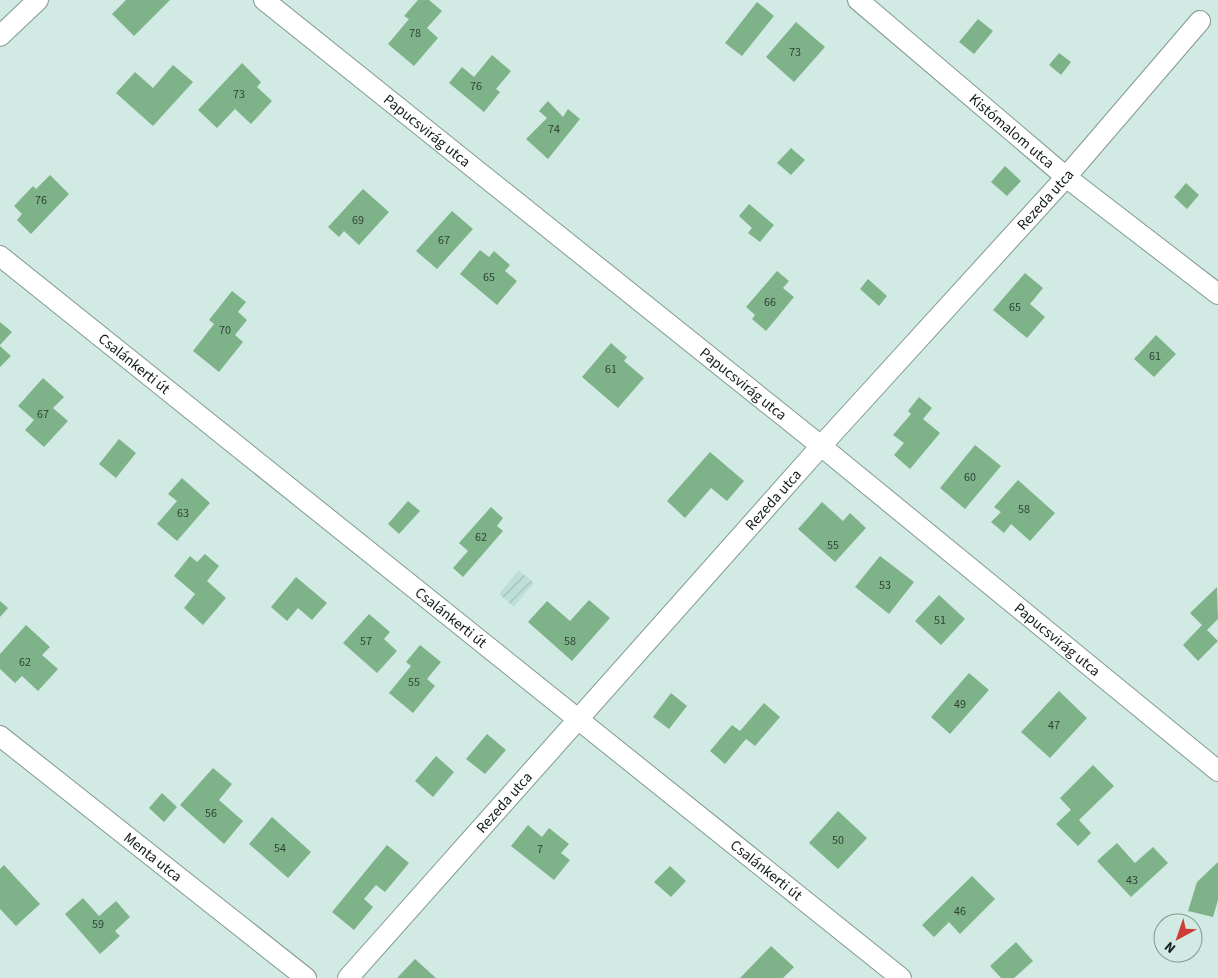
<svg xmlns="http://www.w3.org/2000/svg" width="1218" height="978" viewBox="0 0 1218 978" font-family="'Source Sans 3',sans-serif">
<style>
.industrial{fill:url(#industrial-furrows)}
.building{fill:#7eb38a}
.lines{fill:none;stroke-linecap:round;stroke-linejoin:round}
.street-casing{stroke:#829994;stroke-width:22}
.street{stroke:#fff;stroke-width:20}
.labels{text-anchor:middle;stroke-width:4;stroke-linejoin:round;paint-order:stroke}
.number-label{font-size:12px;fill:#2e4236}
.street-label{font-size:15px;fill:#131c1a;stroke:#d1eae4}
</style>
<defs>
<pattern id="industrial-furrows" width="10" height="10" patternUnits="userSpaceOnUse" patternTransform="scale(1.25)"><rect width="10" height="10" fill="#bedfd8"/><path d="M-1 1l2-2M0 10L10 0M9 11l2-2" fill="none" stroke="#a2bfb9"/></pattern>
</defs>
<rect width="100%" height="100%" fill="#d1eae4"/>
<path class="industrial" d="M519,570L534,583L514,607L499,594Z"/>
<path class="building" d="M126,0H170L134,36L112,14Z
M418,0H429L442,11L427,28L438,38L414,66L388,44L409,19L404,16Z
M757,2L774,16L742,56L725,43Z
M978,19L993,31L974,54L959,42Z
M796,22L825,47L794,82L766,57Z
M1059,53L1071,62L1061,75L1049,65Z
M492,55L511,71L496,89L500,92L484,112L449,83L462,67L474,77Z
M242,63L261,82L257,87L272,101L251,124L235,109L217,128L198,110Z
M173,65L193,82L153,126L116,93L135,72L153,88Z
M548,101L563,117L568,109L580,119L548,159L526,139L547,118L539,111Z
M791,148L805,160L791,175L777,163Z
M1005,166L1021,181L1007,196L991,182Z
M50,175L69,194L31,234L17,220L22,214L14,206L33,186L36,189Z
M1186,183L1199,195L1187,209L1174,197Z
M363,189L389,212L359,245L344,231L339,237L328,227Z
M749,204L774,225L760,242L748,233L752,228L739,216Z
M452,211L473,229L437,269L416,251Z
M480,250L489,257L494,251L510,265L505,271L517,281L497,305L460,274Z
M777,271L789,281L783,288L794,297L766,331L752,319L755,315L746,307Z
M1025,273L1043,288L1030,304L1045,317L1027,338L993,310Z
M868,279L887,296L879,306L860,289Z
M232,291L246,302L238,312L247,320L235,335L243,342L219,372L193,351L214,324L209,320Z
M0,322L12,332L0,345Z
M1156,335L1176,354L1154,377L1134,359Z
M611,343L627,357L624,361L644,378L618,408L582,377Z
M0,346L11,356L0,367Z
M43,378L64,397L53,408L68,421L44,447L25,430L34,420L18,406Z
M919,397L932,408L923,419L940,433L910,469L894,455L904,443L893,435L911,414L908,411Z
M119,439L136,453L116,478L99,464Z
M975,445L1001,466L965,509L940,488Z
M710,452L744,481L727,501L711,488L685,518L667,501Z
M182,478L210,503L177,541L157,524L177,501L168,494Z
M1018,480L1055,513L1030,541L1011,524L1004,533L991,522L1001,512L994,507Z
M408,501L420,511L399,534L388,524Z
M822,502L843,521L850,513L866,528L835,562L798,529Z
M491,507L503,518L497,526L503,531L463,577L453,568L468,551L459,543Z
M205,554L219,566L207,581L226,598L203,625L184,608L195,594L174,576L190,556L197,562Z
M880,556L914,582L889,614L855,587Z
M296,577L327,603L312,620L298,608L287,621L271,607Z
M1217,587L1218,619L1207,630L1218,641L1198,661L1183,645L1202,625L1190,613Z
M939,595L965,619L941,645L915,621Z
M589,600L610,618L572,661L528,622L547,601L570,621Z
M0,601L8,608L0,617Z
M369,614L390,632L384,639L397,651L377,673L343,643Z
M26,625L50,647L42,655L58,669L38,691L22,676L15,683L0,669V654Z
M420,645L441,662L427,679L435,686L413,713L389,693L411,666L406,662Z
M969,673L989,690L950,734L931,717Z
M1059,691L1087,718L1050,758L1021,732Z
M671,693L687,706L669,729L653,717Z
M764,703L780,717L755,746L746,739L725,764L710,751L732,725L740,731Z
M487,734L506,750L485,774L466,759Z
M436,756L454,772L433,797L415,781Z
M1093,765L1114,786L1079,820L1091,833L1078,846L1056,824L1071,810L1060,798Z
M213,768L232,784L219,800L243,821L224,844L180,805Z
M162,793L177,807L164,822L149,808Z
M838,811L867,838L838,869L809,843Z
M272,817L311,852L288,878L249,844Z
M528,825L542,837L549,828L569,844L561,853L570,860L554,880L511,846Z
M1117,843L1135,863L1153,847L1168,863L1131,897L1097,861Z
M387,845L409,863L385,892L376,885L364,899L373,907L354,930L332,912Z
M1218,862V900L1213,917L1188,911L1197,882Z
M4,865L40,904L16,926L0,909V869Z
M670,866L686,881L671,897L654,882Z
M972,876L995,899L960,934L949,922L934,937L922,925Z
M83,898L99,916L116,901L130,917L115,931L120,936L100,954L65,914Z
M1016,942L1033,961L1014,978H1001L990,966Z
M771,946L794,967L783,978H740Z
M415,959L436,978H397Z"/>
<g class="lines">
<g class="street-casing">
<g id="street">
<path id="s1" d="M264,0L821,446L1218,771"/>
<path id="s2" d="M858,0L1066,177L1218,294"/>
<path d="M0,36L38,0"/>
<path id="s3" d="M0,256L901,978"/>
<path id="s4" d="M0,736L306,978"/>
<path id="s5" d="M348,978L821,446L1066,177L1200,21"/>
</g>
</g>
<use href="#street" class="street"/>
</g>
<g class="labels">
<g class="number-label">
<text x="415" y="37">78</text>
<text x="795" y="56">73</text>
<text x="476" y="90">76</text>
<text x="239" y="98">73</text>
<text x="554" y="133">74</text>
<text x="41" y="204">76</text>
<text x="358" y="224">69</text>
<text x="444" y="244">67</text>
<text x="489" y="281">65</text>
<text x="770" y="306">66</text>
<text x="1015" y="311">65</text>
<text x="225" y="334">70</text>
<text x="1155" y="360">61</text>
<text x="611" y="373">61</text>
<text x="43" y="418">67</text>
<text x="970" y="481">60</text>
<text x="1024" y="513">58</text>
<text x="183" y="517">63</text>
<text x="481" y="541">62</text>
<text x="833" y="549">55</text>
<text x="885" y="589">53</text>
<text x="940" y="624">51</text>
<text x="366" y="645">57</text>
<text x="570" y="645">58</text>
<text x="25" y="666">62</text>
<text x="414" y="686">55</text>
<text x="960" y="708">49</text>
<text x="1054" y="729">47</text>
<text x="211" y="817">56</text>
<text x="838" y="844">50</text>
<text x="280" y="852">54</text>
<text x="540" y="853">7</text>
<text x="1132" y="884">43</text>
<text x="960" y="915">46</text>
<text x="98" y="928">59</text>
</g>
<g class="street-label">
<text dy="5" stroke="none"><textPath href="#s1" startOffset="209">Papucsvirág utca</textPath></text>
<text dy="5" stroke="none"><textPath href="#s2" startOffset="202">Kistómalom utca</textPath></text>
<text dy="5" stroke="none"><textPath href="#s5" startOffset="1045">Rezeda utca</textPath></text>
<text dy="5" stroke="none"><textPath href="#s3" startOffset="172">Csalánkerti út</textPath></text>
<text dy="5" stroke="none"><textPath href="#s1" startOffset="614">Papucsvirág utca</textPath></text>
<text dy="5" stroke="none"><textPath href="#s5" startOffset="640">Rezeda utca</textPath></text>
<text dy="5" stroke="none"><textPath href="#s3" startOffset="578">Csalánkerti út</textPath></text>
<text dy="5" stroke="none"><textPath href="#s1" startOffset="1019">Papucsvirág utca</textPath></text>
<text dy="5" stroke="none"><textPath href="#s5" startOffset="235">Rezeda utca</textPath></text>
<text dy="5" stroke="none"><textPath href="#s4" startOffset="195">Menta utca</textPath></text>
<text dy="5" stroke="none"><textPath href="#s3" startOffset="982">Csalánkerti út</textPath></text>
</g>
</g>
<g transform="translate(1178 938) rotate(220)"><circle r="24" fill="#d1eae4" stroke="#859893"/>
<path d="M0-4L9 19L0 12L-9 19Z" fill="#cc3e36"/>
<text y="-8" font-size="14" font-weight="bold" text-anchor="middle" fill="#131c1a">N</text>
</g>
</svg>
